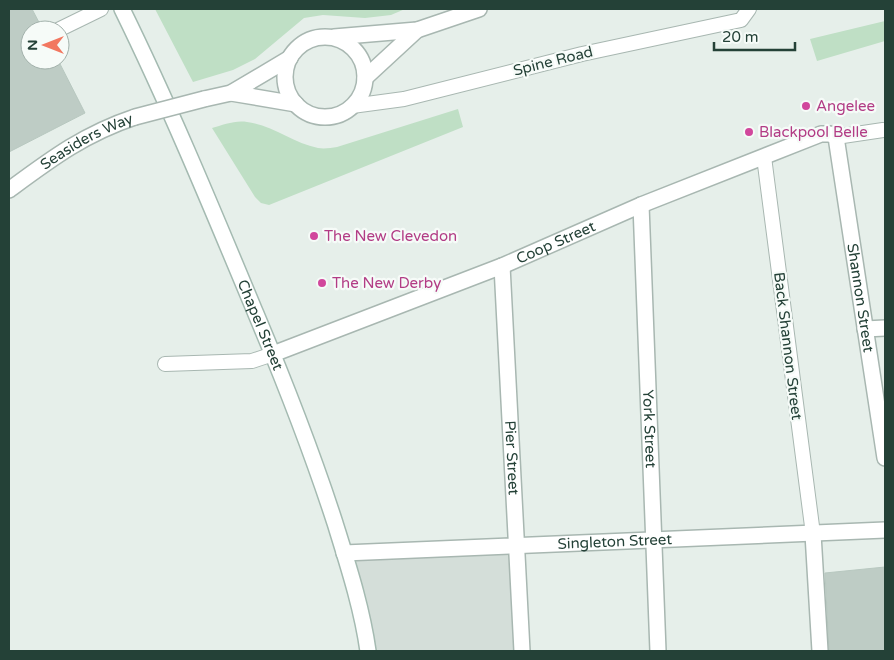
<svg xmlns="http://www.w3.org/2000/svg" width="894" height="660" viewBox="0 0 894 660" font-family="'Varela Round',sans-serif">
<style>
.built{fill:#d4ded9}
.green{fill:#bfdfc5}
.building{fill:#beccc5;stroke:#b8c8c0}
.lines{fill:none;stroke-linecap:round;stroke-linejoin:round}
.lane-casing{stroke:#a8b7b1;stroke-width:16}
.street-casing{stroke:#a8b7b1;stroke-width:18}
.secondary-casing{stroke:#a4bab1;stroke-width:18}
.lane{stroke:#fff;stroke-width:14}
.street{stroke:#fff;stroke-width:15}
.secondary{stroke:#fff;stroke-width:15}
.street-bridge-casing{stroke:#a8b7b1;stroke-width:18;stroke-linecap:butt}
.street-bridge{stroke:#fff;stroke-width:15}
.hotel-dot{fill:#d1479c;stroke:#f6fbf8;stroke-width:2}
.labels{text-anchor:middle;stroke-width:4.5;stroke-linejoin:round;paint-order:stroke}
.street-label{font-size:15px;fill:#244137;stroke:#f6fbf8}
.hotel-label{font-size:15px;fill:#b23c85;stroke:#f6fbf8;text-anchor:start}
</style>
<rect width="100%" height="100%" fill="#e6efea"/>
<path class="built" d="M517,546L522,651H368L344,553Z"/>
<path class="green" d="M155,9H405L391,15L365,18L323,15L304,18L255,59L233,70L193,82Z
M885,21V41L817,61L810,39Z
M458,109L463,127L269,205L261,203L255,197L212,128C223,125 235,120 247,122C272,125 293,143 318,148C324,149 331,148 337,147Z"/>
<path class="building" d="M9,9H32L43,30H30V60H58L85,113L9,152Z
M885,567V651H829L825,573Z"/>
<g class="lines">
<g class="lane-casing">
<path id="lane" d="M58,30L101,9
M352,106L404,99L582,54L741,20L749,9
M836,137L883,130
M764,157L813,534
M165,364L252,361L273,354"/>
</g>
<g class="street-casing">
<g id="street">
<path d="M334,37L417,30L479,9"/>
<circle cx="325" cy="77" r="40"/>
<path d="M365,78L417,30"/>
<path d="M231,93L296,104"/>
<path d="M204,99L231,93L290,58"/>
<path id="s1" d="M9,190C51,159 84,134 135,117"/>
<path id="s2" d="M641,205L658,651"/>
<path id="s3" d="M502,266L522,651"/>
<path d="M865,329L885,328"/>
<path id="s4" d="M273,354L502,266L641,205L821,134H830L836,137L885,458"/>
<path d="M813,534L820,651"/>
<path id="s5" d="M344,553L885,530"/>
</g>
</g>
<g class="secondary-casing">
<g id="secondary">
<path id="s6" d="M122,9C171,109 213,211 256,314C285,383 312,452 335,523C348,565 362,608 368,651"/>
</g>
</g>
<use href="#lane" class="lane"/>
<use href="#street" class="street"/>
<use href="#secondary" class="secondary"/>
<g class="street-bridge-casing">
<path id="street-bridge" d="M135,117L204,99"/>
</g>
<use href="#street-bridge" class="street-bridge"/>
</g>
<g class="hotel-dot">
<circle cx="806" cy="106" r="5"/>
<circle cx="749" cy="132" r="5"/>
<circle cx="314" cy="236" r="5"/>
<circle cx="322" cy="283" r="5"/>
</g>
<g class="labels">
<g class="street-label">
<text transform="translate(553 61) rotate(-14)" y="5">Spine Road</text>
<text dy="5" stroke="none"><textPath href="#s1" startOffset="92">Seasiders Way</textPath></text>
<text dy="5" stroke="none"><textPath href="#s4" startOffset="304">Coop Street</textPath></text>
<text dy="5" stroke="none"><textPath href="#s4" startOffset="769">Shannon Street</textPath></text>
<text dy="5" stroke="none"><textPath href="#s6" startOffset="345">Chapel Street</textPath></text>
<text transform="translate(788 346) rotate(83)" y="5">Back Shannon Street</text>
<text dy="5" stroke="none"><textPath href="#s2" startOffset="224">York Street</textPath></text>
<text dy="5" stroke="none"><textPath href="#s3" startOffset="192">Pier Street</textPath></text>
<text dy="5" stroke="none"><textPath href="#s5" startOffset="271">Singleton Street</textPath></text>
</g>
<g class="hotel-label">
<text x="816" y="111">Angelee</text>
<text x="759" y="137">Blackpool Belle</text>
<text x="324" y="241">The New Clevedon</text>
<text x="332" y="288">The New Derby</text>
</g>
</g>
<rect width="894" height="660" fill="none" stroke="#244137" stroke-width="20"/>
<g transform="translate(45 45) rotate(270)"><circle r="24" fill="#f6fbf8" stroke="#a2b1ab"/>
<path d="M0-4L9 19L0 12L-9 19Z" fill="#f27760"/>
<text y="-8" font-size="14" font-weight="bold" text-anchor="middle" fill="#244137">N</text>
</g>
<path d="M714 42v8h81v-8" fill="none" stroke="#244137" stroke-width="2.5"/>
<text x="722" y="42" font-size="15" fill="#244137" stroke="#f6fbf8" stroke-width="4" paint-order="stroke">20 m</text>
</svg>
